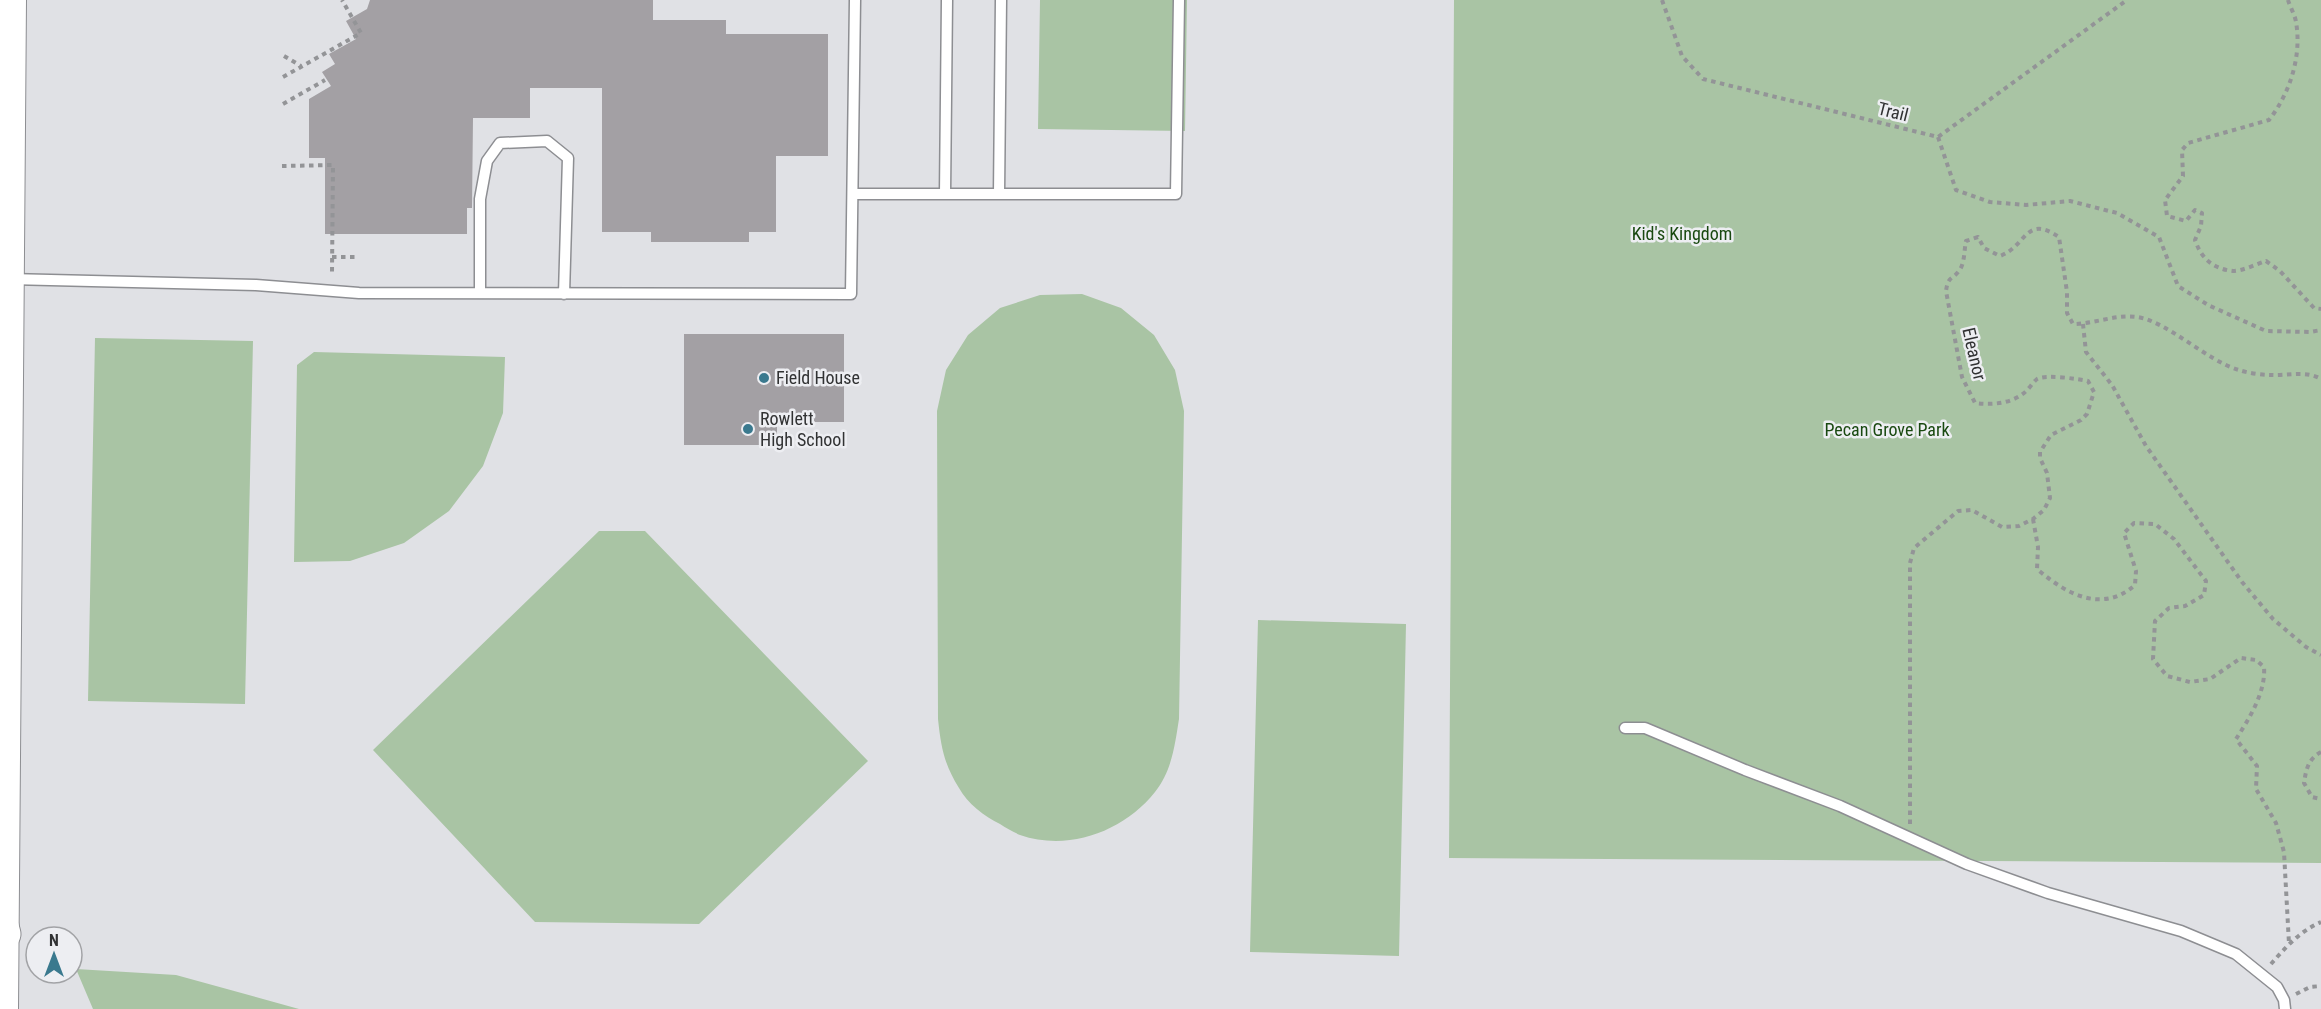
<svg xmlns="http://www.w3.org/2000/svg" width="2321" height="1009" viewBox="0 0 2321 1009" font-family="'Roboto Condensed',sans-serif">
<style>
.green{fill:#a9c4a4}
.building{fill:#a3a0a4}
.lines{fill:none;stroke-linecap:round;stroke-linejoin:round}
.lane-casing{stroke:#8d8e92;stroke-width:13}
.secondary-casing{stroke:#8d8e92;stroke-width:32}
.highway-casing{stroke:#8d8e92;stroke-width:35}
.path{stroke:#939497;stroke-width:4;stroke-dasharray:4.5 4.5;stroke-linecap:butt}
.lane{stroke:#fff;stroke-width:10}
.secondary{stroke:#fff;stroke-width:30}
.highway{stroke:#fff;stroke-width:33}
.poi-dot{fill:#3a798e;stroke:#edeef2;stroke-width:2}
.labels{text-anchor:middle;stroke-width:5;stroke-linejoin:round;paint-order:stroke}
.street-label{font-size:18px;fill:#313233;stroke:#edeef2}
.park-label{font-size:18px;fill:#194910;stroke:#edeef2}
.poi-label{font-size:18px;fill:#313233;stroke:#edeef2;text-anchor:start}
</style>
<rect width="100%" height="100%" fill="#e0e1e5"/>
<path class="green" d="M1040,0H1187L1185,131L1038,129Z
M1454,0H2321V863L1449,858Z
M1082,294L1121,308L1154,335L1175,370L1184,411L1179,719C1175,744 1172,771 1155,792C1124,831 1069,852 1020,835C1013,832 1006,828 1000,824C985,817 967,803 959,788C944,764 941,747 938,719L937,411L946,370L968,335L1000,308L1040,295Z
M95,338L253,341L245,704L88,701Z
M314,352L505,357L503,413L483,466L449,511L404,543L350,561L294,562L297,365Z
M599,531H645L868,761L699,924L535,922L373,750Z
M1258,620L1406,624L1399,956L1250,952Z
M76,969L176,975L299,1009H93Z"/>
<path class="building" d="M370,0H653V20H726V34H828V156H776V232H749V242H651V232H602V88H530V118H473L472,208H467V234H325V158H309V99L331,86L322,72L335,64L329,54L356,39L346,21L367,9Z
M684,334H844V422H777V445H684Z"/>
<g class="lines">
<g class="lane-casing">
<path id="lane" d="M853,194H1176L1179,0
M945,194L947,0
M999,194L1001,0
M9,279L256,285L359,293L851,294L855,0
M480,293V199L487,161L500,143L547,141L568,158L564,294
M1625,728H1645L1745,770L1840,806L1967,864L2048,893L2181,931L2236,954L2277,987L2284,1000L2285,1009"/>
</g>
<g class="secondary-casing">
<path id="secondary" d="M3,1009L11,0"/>
</g>
<g class="highway-casing">
<path id="highway" d="M0,919L4,934"/>
</g>
<path class="path" d="M1662,0L1682,56L1703,79L1938,137L2127,0
M2288,0C2290,7 2295,15 2296,22C2302,56 2290,93 2269,120L2188,143L2182,150L2183,176L2165,200L2167,216L2186,221L2195,210L2202,213L2201,226L2195,240C2201,258 2213,269 2233,271C2243,271 2256,264 2266,261L2280,271L2314,308L2321,309
M284,56L301,66
M283,77L361,33L342,0
M283,104L325,80
M1938,137L1956,190L1990,202L2026,205L2070,201L2117,213L2159,237L2178,286L2208,305L2266,331L2310,332L2321,330
M282,166L333,165L332,272
M332,257H359
M2083,324L2086,352L2112,385L2146,446L2242,582L2273,619L2306,647L2321,655
M2033,519L2038,547L2037,569C2066,594 2102,614 2135,585L2136,571L2124,533L2134,523L2155,524L2174,539L2206,581L2204,595L2185,606L2169,608L2155,621L2153,659L2167,676L2190,682L2210,679L2241,658L2256,660L2264,667C2266,692 2249,719 2236,739L2257,766L2256,789L2276,823L2284,852L2289,944
M2321,752C2308,759 2306,770 2304,783L2312,797L2321,799
M1910,824V563L1914,548L1958,511L1972,510L2002,527L2019,526L2033,519L2044,510L2050,498L2047,473L2040,458V452L2051,435L2081,420L2087,414L2094,392L2088,381C2078,379 2046,374 2037,379C2033,382 2029,389 2024,393C2010,404 1992,405 1975,403L1962,377L1946,291C1948,276 1952,280 1959,271C1965,263 1964,250 1966,241L1978,237L1984,248L2000,256C2027,246 2025,214 2059,237L2067,292V313L2073,324C2095,324 2115,314 2137,317C2167,321 2207,361 2239,370C2248,373 2261,375 2271,375C2287,376 2306,370 2321,379
M2271,964C2285,948 2300,931 2321,922
M2296,994L2310,987L2321,986"/>
<use href="#lane" class="lane"/>
<use href="#secondary" class="secondary"/>
<use href="#highway" class="highway"/>
</g>
<g class="poi-dot">
<circle cx="764" cy="378" r="6"/>
<circle cx="748" cy="429" r="6"/>
</g>
<g class="labels">
<g class="street-label">
<text transform="translate(1893 112) rotate(14)" y="6">Trail</text>
<text transform="translate(1974 354) rotate(77)" y="6">Eleanor</text>
</g>
<g class="park-label">
<text x="1682" y="240">Kid's Kingdom</text>
<text x="1887" y="436">Pecan Grove Park</text>
</g>
<g class="poi-label">
<text x="776" y="384">Field House</text>
<text x="760" y="425">Rowlett<tspan x="760" dy="21">High School</tspan></text>
</g>
</g>
<g transform="translate(54 955)"><circle r="28" fill="#edeef2" stroke="#a2a3a6" stroke-width="1.5"/>
<path d="M0-4.5L10 22L0 15L-10 22Z" fill="#3a798e"/>
<text y="-9" font-size="16" font-weight="bold" text-anchor="middle" fill="#313233">N</text>
</g>
</svg>
